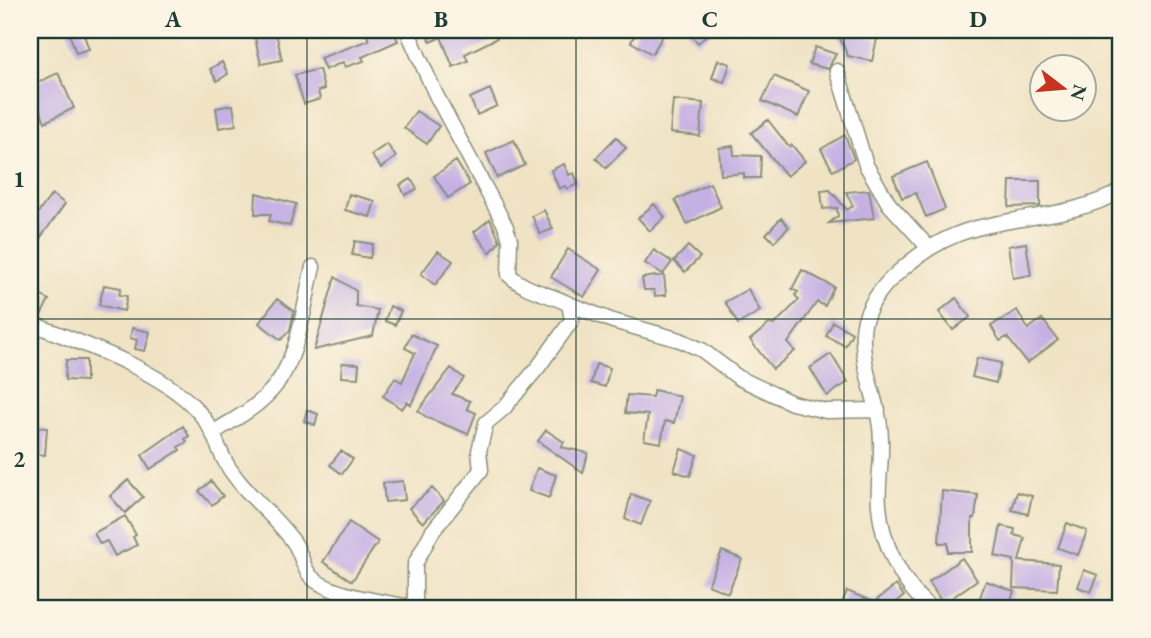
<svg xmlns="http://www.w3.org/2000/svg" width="1151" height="638" viewBox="0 0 1151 638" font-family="'EB Garamond',serif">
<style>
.building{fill:#c5b0e4}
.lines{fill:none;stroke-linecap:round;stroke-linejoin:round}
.minor-casing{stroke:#88907c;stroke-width:17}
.minor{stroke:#fff;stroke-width:14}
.grid{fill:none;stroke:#1f3d34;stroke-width:2;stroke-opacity:0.55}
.neatline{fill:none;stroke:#1f3d34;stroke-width:2.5}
.grid-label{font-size:23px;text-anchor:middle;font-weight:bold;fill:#1f3d34}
</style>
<rect width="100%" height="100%" fill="#fcf5e5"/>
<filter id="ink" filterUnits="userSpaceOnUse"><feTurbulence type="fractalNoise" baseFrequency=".0143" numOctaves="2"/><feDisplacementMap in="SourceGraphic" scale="14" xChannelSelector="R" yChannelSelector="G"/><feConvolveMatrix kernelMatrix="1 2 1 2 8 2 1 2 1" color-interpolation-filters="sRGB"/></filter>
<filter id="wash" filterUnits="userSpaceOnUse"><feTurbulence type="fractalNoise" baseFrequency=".00686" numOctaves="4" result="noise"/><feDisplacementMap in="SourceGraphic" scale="28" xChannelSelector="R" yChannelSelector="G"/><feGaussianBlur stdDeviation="1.57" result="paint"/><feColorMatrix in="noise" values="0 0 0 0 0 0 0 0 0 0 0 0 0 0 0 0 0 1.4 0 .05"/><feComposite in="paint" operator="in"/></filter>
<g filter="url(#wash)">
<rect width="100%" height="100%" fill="#f0e3c4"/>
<g id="blocks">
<path class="building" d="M68,30H82L89,49L76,53Z
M253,30H269L270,34L276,33L282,60L261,64Z
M364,30H393L398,41L362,57L364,61L345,67L343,62L325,70L320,58L369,40Z
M425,30H494L497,38L465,54L468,61L453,67L441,37L431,42Z
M638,30H657L664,34L652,54L631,42Z
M686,30H714L698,43Z
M836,30H855L857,34L877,39L872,61L848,56Z
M815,47L836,54L828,69L809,64Z
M718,60L730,64L724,82L712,78Z
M222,62L228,74L217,81L210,69Z
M319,69L324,89L318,91L320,99L304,104L295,75Z
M58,73L74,108L45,122L30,86Z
M774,76L809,91L798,117L762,101Z
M490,89L497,106L477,115L470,98Z
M673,100L703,103L700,136L670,133Z
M233,105L236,125L219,128L216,108Z
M416,111L439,126L427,144L404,128Z
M768,120L789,147L792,145L805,161L787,176L751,133Z
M845,135L854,159L833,171L821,149Z
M616,137L626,148L606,168L596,158Z
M514,140L525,165L497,178L486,153Z
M387,144L396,157L381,168L371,155Z
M733,146L734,155L761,156L760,178H744V173L721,175L719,148Z
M456,161L470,184L448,198L434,176Z
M927,162L945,209L926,217L916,193L902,198L893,176Z
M564,164L569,175L574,173L578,184L567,189L565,186L559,189L551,170Z
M411,179L417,189L405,195L400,185Z
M1010,181H1040V206L1009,207Z
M710,183L721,207L687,224L675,200Z
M830,190L847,210L853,206L846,192L869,190L874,218L829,223L838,216L837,208L823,209L821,191Z
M256,193L296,204L290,226L269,221L271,214H255Z
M52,194L65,204L30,252V224Z
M349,194L375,201L370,217L345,210Z
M654,204L665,217L650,231L638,218Z
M544,210L553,229L540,234L532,216Z
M781,218L789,227L774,242L766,234Z
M490,219L500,241L490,253L474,232Z
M355,241L373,244L370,258L352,255Z
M1026,243L1031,275L1013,278L1008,246Z
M688,246L700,257L685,272L674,261Z
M568,249L601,270L584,297L551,277Z
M654,250L672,262L663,274L645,263Z
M438,251L453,261L435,285L421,274Z
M802,270L834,287L825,306L817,302L788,343L795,351L773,369L750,340L769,324L774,325L799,300L795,295L798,292L792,289Z
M664,275L666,295L655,296L654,290H644L642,278Z
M335,277L356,291V306L378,310L373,336L314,350Z
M104,285L121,288L119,295L127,296L124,311L99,305Z
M30,289L49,300L40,317L30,314Z
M748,289L760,311L738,324L725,302Z
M956,298L970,317L953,330L939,312Z
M277,299L294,311L290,330L281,340L259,323Z
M390,306L401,311L395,325L385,321Z
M1017,310L1028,329L1042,319L1058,340L1027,363L1007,337L1000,341L991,326Z
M833,322L852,333L845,346L826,336Z
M132,328L150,332L145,351L135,349L137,340L130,338Z
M411,334L437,346L411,405L407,402L402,409L383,396L395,378L402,382L415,353L405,348Z
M831,354L848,382L827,396L810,368Z
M977,358L1001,363L996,383L972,377Z
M66,360H86V381L65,380Z
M342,363L359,364L358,378L341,377Z
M596,364L610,368L605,387L591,383Z
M451,368L464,378L452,394L470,401L467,409L476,413L468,434L428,418L418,411Z
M654,390L680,396L674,423L665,421L661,443L644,440L648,415L625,413L627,395L652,397Z
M307,410L318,414L315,425L304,421Z
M183,426L189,436L185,439L187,442L178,447L180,450L150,469L142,455Z
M32,427L47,428L45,455L30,453Z
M546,430L564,442L561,447L588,453L583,473L538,441Z
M681,449L697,455L690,476L674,471Z
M341,451L353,459L342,474L330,465Z
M537,468L556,475L549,498L529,491Z
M128,480L143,497L125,513L110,496Z
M211,481L223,496L212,505L199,491Z
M403,481L405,500L385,502L383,483Z
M432,488L444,501L423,523L409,508Z
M942,491L978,495L975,518H972V552H948V543H939Z
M1017,492L1032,496L1028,514L1012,510Z
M631,494L650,501L641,525L625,519Z
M125,516L136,535L133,537L137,545L115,556L107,541L100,544L94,533Z
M349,522L378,542L352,581L323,562Z
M1067,523L1087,531L1078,555L1058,548Z
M1001,526L1015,529L1014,535L1025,538L1019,561L1059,564L1057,590L1013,588L1014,560L995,556Z
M722,551L742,559L728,593L708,585Z
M962,558L977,580L943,604L929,582Z
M1084,570L1098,575L1091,592L1078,587Z
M986,581L1014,591L1008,608H976Z
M896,585L904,596L889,608H840L847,591L874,602Z"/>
</g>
</g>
<g filter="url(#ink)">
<use href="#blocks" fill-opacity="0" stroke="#88907c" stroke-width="2"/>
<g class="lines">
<g class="minor-casing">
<path id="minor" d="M407,30L436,95L506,227L510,240L509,275C527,292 548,293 569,304L572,320L539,366L504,408L486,423L479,451L481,470L432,532L415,564V608
M837,71L866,165L889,204L929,248
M569,304L613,321L680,340L702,350L739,378L792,403L826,411L878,410
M30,323C79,342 158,369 195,408C215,429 214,441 226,463C244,494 275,515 295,544C303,557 303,572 316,581C342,598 383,601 413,608
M214,432C233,420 253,410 268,394C299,364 303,308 313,267
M930,608C901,583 882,544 879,506C877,485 882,463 881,442C881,403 861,374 863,333C863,315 876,295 888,282C912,258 940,238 973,229C1023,215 1074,217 1121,191"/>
</g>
<use href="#minor" class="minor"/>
</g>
</g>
<path class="grid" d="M307,30V608M576,30V608M844,30V608M30,319H1121"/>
<rect width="1151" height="638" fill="none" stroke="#fcf5e5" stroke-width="77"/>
<g transform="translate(1063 88) rotate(106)"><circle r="33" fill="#fcf5e5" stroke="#a4ab9e" stroke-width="2"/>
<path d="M0-5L12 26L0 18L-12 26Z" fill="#c8321e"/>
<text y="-10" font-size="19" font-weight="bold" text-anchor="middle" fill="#1f3d34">N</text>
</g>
<rect x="38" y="38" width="1074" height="562" class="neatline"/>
<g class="grid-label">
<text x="173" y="27">A</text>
<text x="441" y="27">B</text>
<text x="710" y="27">C</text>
<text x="978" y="27">D</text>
<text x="19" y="187">1</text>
<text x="19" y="467">2</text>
</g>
</svg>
